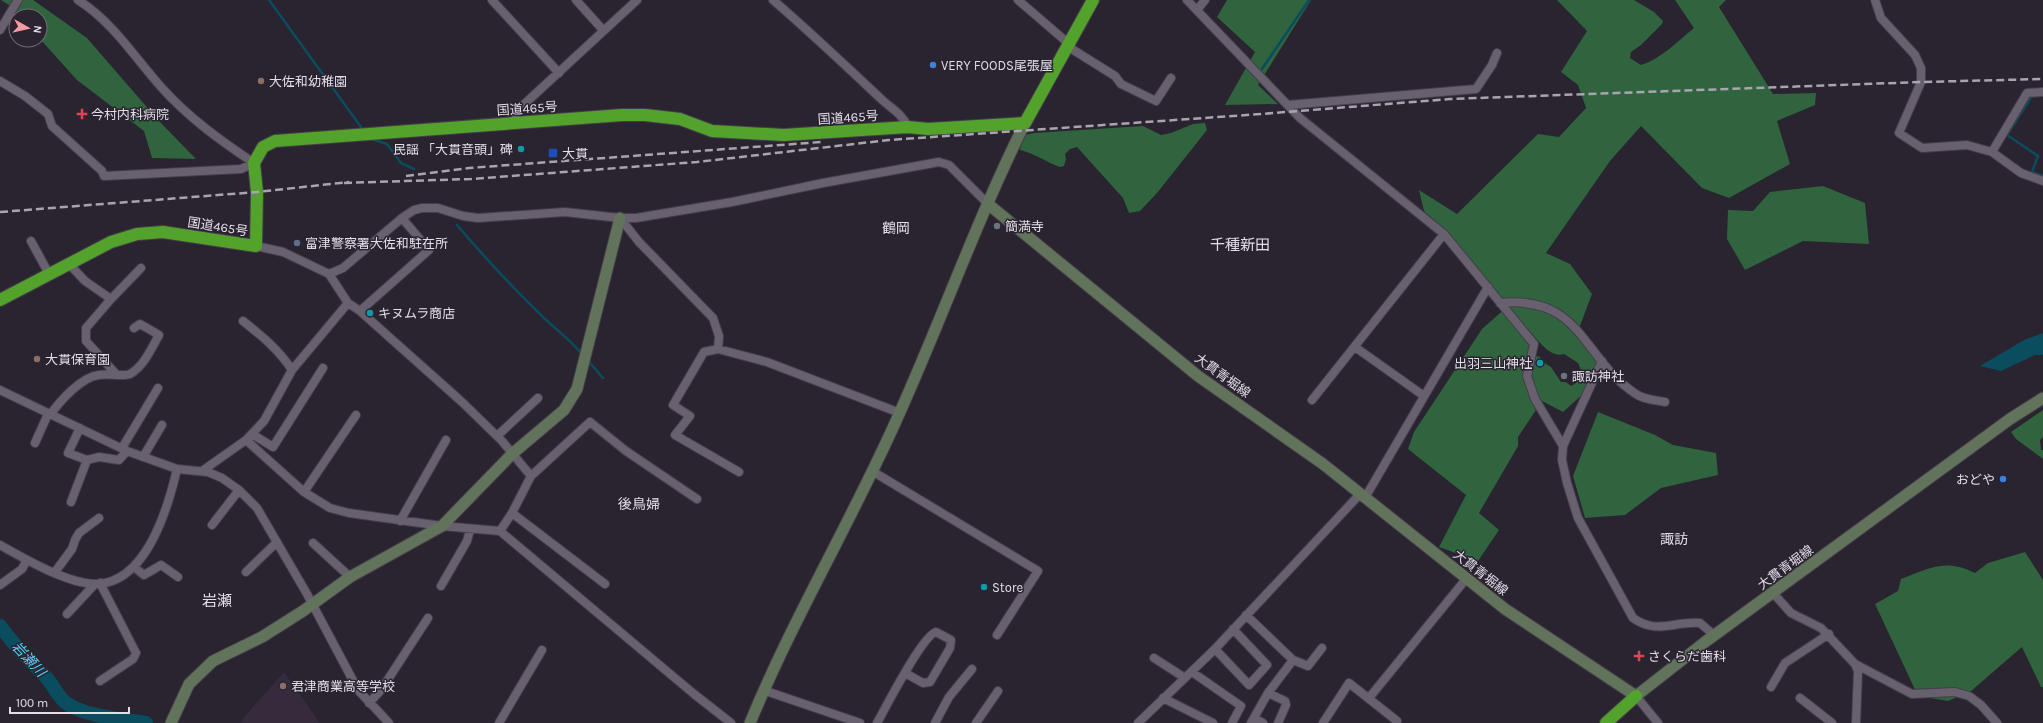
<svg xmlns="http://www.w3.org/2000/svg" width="2043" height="723" viewBox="0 0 2043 723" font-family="Karla,'Noto Sans JP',sans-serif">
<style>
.built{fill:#362b3c}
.forest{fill:#2f643e;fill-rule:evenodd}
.water{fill:#094d5e}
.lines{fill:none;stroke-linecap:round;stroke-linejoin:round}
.stream{stroke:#094d5e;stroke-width:2.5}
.river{stroke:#094d5e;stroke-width:14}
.street-casing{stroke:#453e49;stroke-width:10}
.secondary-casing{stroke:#453e49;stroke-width:13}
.highway-casing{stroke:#453e49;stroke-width:14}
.street{stroke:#68606f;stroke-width:8}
.secondary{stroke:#61745b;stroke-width:11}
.highway{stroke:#52a22b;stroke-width:12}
.rail{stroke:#aaa4af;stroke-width:2.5;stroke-dasharray:8 4;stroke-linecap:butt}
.shop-dot{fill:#3f7fe0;stroke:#2a2330;stroke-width:1.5}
.education-dot{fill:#8d6e63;stroke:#2a2330;stroke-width:1.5}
.health-dot{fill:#e0444e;stroke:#2a2330;stroke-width:1.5}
.culture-dot{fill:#0f9aa8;stroke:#2a2330;stroke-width:1.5}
.transit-dot{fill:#1a4fb4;stroke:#2a2330;stroke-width:1.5}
.worship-dot{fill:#6b7280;stroke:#2a2330;stroke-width:1.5}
.service-dot{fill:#5c6f8a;stroke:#2a2330;stroke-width:1.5}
.labels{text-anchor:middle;stroke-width:3;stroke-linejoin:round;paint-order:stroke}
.poi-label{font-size:13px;fill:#e2dde6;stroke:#2a2330;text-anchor:start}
.street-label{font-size:13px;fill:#e2dde6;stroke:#2a2330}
.neighbourhood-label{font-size:14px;fill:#e2dde6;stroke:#2a2330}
.water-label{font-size:14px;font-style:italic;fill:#5cd1f3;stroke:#2a2330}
.quarter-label{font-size:15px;fill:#e2dde6;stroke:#2a2330}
</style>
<rect width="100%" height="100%" fill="#2a2330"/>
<path class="built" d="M284,672L320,723H240L246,715Z"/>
<path class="forest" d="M1,0H33L87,38L158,120L196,159L152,158L144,131L77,80L40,39V16H19L9,5Z
M1227,0H1311L1258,85L1278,104L1225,105L1255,52L1217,17Z
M1557,0H1634L1654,12L1663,21L1662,24L1641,45L1631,52L1630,58L1641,65C1661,59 1678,41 1694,28L1675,0H1726L1719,7L1773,94L1816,93L1815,105L1777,121L1790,164L1729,198L1702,188L1641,126L1610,161L1546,253L1570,264L1592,294L1578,331L1612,368L1563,412L1542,401L1518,437V446L1479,513L1499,530L1478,561L1439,547L1466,495L1408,449L1414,432L1482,329L1508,306L1424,211L1419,190L1457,214L1538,134L1559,137L1586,108L1578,85L1561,72L1587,31ZM1519,321C1532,329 1547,360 1564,354L1578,363L1581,370L1579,373H1574L1573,376L1576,377V383L1571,386L1566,382H1561L1551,367L1543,362L1540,357L1536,356L1533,360L1531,343Z
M1205,123L1207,130L1157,193L1140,211L1129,213L1123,198L1077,147L1070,149L1065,154L1066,159L1064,166L1060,167C1046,162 1034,153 1020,150L1021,142L1025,135L1034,133L1143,126L1161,135L1171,133L1193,124Z
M1823,186L1865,203L1869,244L1803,241L1745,270L1727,239L1728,210L1753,211L1770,192Z
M2043,410V437L2040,440L2041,450H2043V459L2016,439L2011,432Z
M1598,412L1655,435L1673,445L1716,453L1718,475L1661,488L1625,515L1585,518L1573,476Z
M2025,552L2043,580V687H2041L2022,647L1971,691L1948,701L1918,696L1875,604L1898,591L1901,579C1929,568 1946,558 1975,573L1988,563Z"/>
<path class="water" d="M2043,333V355H2035L2001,371L1980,366L2024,340Z"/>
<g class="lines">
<path class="stream" d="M269,0L361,127
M1262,69L1309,0
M2032,96L2007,135L2038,156L2032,172L2043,176
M374,140L387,144L401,163L414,169
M457,225C485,258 514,289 545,319C558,331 569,339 581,353
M589,362L603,378"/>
<path class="river" d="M0,626C14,645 28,660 45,676C53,684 57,696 66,703C86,717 122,719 146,723"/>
<g class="street-casing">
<path id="street" d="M78,0C113,22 135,58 162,88C189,118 221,141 254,163
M492,0L559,73
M576,0L603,30
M773,0C809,31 844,64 879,97C890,108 901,112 908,127
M1018,0L1068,43
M1187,0L1300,118L1444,234L1534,344L1527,376L1535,399L1563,446L1562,460L1567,483L1578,518L1633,618C1657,635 1674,621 1700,623L1714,635
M1875,0L1881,18L1915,55L1921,68V82L1899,133L1922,148L1967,145L1992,152L2021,173L2043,181
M1197,10L1205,0
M0,30L18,0
M1067,46L1115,76L1121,84L1156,101L1171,78
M0,81L25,96L48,114L52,126L102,171L104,176L241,169L254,163
M1288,105L1476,89L1492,65L1497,53
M511,123L519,109L637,0
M1992,152L2027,93L2043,92
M620,218L639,242L713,318L719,336L718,349
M31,241L49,274
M256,246L283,252L329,274L343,268L402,218L414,210L422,208H438L463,216L478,218L565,212L620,218H636L732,202L823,183L939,162L949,165L988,204
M69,264L85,281L111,299
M329,274L348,303L360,311L462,402L502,441L531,476
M1500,303C1583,295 1582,359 1636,394C1644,400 1656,400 1665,402
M360,311L429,250L402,218
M243,321C262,336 279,350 292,370
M1355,347L1424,396
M116,374L86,341V328L111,299L141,268
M0,390L127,451L177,469L208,472L222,478L239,490L257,508L307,594L358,690L389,723
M1312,400L1444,234
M50,415C60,401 81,377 99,375C107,373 124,377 130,374C144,366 151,349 159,335L140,324L134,328
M252,434L273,447L323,368
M497,436L538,398
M246,440L304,492L330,508L349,513L442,526L500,531L694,694L731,723
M35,443L48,414
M1563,446L1602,361
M122,448L158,388
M143,457L162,425
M87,460L99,457L119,460L127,451
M202,471L246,440L264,421L292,370L348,303
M872,471L1038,571L997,635
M739,472L675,435L690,416L673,405L704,352L718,349L767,362L900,413
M304,492L356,415
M1366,496L1488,287
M71,502L87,460L68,453L80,428
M512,513L605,584
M400,521L446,440
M212,525L239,490
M500,531L512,513L531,476L590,422L626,451L697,499
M313,543L350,577
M0,545C25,559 66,583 95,584C146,584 168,508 177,469
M134,567L144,575L161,565L178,577
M55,572L72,549L75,540L79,533L99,518
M246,572L277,542
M0,585L22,569L27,560
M441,586L467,541L470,530
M1773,593L1791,613L1821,628L1855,664L1858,671L1856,723
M67,614L95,584
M1246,615L1293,660L1308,666L1322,648
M1215,649L1249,685L1267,665L1233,629
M1154,658L1185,678
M1855,664L1912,694L1955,692L1969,696L1981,705L1997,723
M1192,672L1241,706L1232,723
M100,681L133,659L136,653L100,583
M1771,687L1785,663L1829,634
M763,690L860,723
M1268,693L1285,701L1286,705L1278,723
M1636,696L1658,723
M1163,698L1213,723
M1369,698L1466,579
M1800,698L1832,723
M369,703L381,690L428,618
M1254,718L1263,723
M499,723L542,650
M877,723C886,707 922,636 936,632L951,640L950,648L930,682L923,683L905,673
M935,723L949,697L972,669
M976,723L998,691
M1138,723L1215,649L1361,493
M1251,723L1268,693L1293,660
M1323,723L1349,683L1397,721L1396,723"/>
</g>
<g class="secondary-casing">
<path id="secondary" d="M988,204L1198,376L1323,464L1505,609L1636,696L1705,642L2010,419L2043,398
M171,723L189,684L213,661L262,637L303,611L350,577L442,526L512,454L564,410L577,389L620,218
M750,723C794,616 854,517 900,412C943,316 978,217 1025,123"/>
</g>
<g class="highway-casing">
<path id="highway" d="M0,300L111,242L137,234L163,232L256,246L257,192L254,163L263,147L275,141L622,115H645L680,119L712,131L784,135L908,127L928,129L1025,123L1093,0
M1606,723L1636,696"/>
</g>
<use href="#street" class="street"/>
<use href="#secondary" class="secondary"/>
<use href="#highway" class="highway"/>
<path class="rail" d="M406,176L469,168L821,142
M344,183L471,179L697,162L889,140L1261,114L1450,99L1921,82L2043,79
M0,212L257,192L349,182"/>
</g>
<g class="shop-dot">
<circle cx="933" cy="65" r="4"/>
<circle cx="2003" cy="479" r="4"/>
</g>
<g class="education-dot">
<circle cx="261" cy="81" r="4"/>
<circle cx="37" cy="359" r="4"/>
<circle cx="283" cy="686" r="4"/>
</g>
<g class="health-dot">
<path d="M80 108h4v4h4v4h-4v4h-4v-4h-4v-4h4z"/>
<path d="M1637 650h4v4h4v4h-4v4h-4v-4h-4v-4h4z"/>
</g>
<g class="culture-dot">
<circle cx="521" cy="149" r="4"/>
<circle cx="370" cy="313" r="4"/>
<circle cx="1540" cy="363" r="4"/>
<circle cx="984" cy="587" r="4"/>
</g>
<rect class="transit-dot" x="548" y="148" width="10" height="10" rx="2"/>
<g class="worship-dot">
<circle cx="997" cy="226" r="4"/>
<circle cx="1564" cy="376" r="4"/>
</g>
<circle class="service-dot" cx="297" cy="243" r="4"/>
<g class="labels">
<g class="poi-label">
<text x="941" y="70">VERY FOODS尾張屋</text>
<text x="269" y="86">大佐和幼稚園</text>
<text x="91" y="119">今村内科病院</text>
<text x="513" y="154" text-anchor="end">民謡 「大貫音頭」碑</text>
<text x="562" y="158">大貫</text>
<text x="1005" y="231">簡満寺</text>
<text x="305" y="248">富津警察署大佐和駐在所</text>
<text x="378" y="318">キヌムラ商店</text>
<text x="45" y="364">大貫保育園</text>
<text x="1532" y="368" text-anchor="end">出羽三山神社</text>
<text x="1572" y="381">諏訪神社</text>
<text x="1995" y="484" text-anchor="end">おどや</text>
<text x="992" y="592">Store</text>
<text x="1648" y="661">さくらだ歯科</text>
<text x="291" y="691">君津商業高等学校</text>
</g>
<g class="street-label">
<text transform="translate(527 108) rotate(-4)" y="5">国道465号</text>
<text transform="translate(848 117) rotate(-4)" y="5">国道465号</text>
<text transform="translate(218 226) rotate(9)" y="5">国道465号</text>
<text transform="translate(1223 375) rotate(36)" y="5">大貫青堀線</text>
<text transform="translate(1785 567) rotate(-36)" y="5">大貫青堀線</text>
<text transform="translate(1481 572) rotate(38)" y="5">大貫青堀線</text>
</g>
<g class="neighbourhood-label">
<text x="896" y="233">鶴岡</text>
<text x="639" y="509">後鳥婦</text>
<text x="1674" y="544">諏訪</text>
</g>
<g class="water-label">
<text transform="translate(29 659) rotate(47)" y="5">岩瀬川</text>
</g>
<g class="quarter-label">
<text x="1240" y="250">千種新田</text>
<text x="217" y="606">岩瀬</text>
</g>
</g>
<g transform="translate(28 28) rotate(98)"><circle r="19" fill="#2a2330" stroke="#746d79"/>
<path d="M0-3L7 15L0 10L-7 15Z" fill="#f49aa4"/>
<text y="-6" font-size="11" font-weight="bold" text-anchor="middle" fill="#e2dde6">N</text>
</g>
<path d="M10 707v6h119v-6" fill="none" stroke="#e2dde6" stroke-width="2"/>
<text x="16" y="707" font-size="12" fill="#e2dde6" stroke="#2a2330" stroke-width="3" paint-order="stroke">100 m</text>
</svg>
